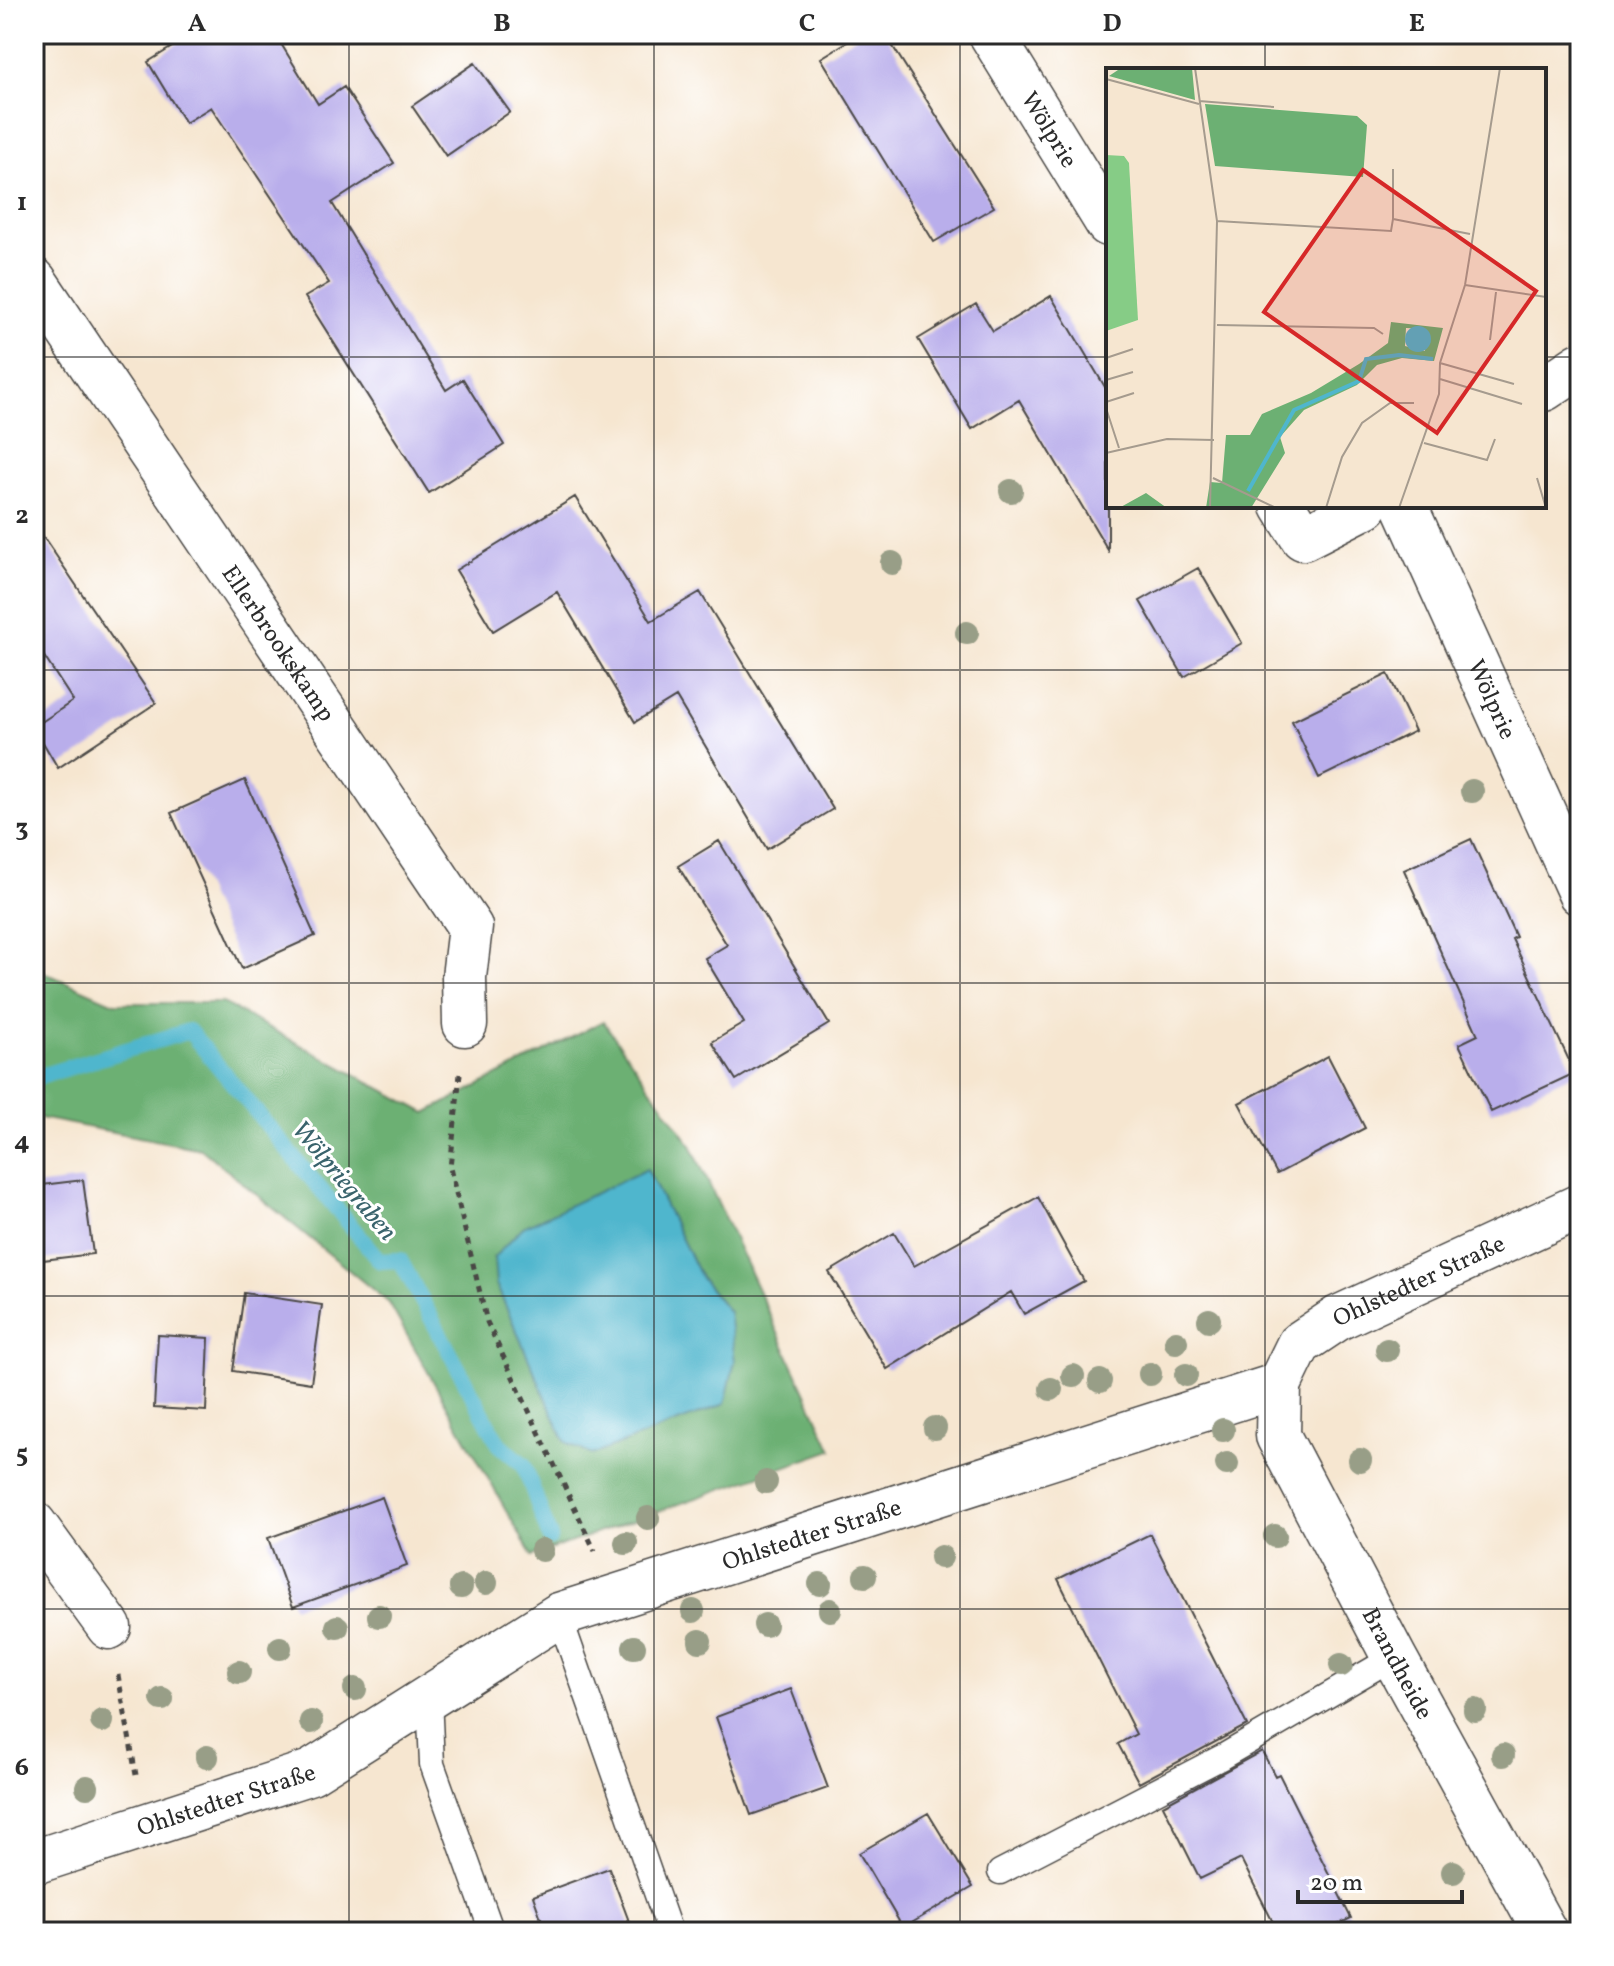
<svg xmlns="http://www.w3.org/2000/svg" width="1614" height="1966" viewBox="0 0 1614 1966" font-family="Vollkorn,serif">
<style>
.forest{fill:#6cb073;stroke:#4c6e4f;stroke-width:2;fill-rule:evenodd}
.water{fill:#4fb6cd;stroke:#3d707c;stroke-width:2}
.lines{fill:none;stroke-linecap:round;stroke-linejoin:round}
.stream{stroke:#4fb6cd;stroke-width:16}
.building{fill:#b9aeeb}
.service-casing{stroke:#494744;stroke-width:27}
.minor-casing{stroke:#494744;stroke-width:47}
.path{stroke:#494744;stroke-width:5;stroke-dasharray:6 6;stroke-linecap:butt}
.service{stroke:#fff;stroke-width:24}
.minor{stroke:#fff;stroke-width:44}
.tree{fill:#989e87}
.grid{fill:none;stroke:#2b2b2b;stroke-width:2;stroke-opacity:0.55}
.labels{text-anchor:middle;stroke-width:6;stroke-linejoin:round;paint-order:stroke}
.street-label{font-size:24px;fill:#2b2b2b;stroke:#fff}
.water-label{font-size:26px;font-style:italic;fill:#39636c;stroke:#fff}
.inset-river{fill:none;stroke:#4fb6cd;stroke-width:4}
.inset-road{fill:none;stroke:#a59b8e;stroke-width:2}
.view{fill:#d62828;fill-opacity:0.15;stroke:#d62828;stroke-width:4}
.inset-edge{fill:none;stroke:#2b2b2b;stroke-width:4}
.neatline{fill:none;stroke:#2b2b2b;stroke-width:3}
.grid-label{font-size:26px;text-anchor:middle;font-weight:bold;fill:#2b2b2b}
</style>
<rect width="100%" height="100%" fill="#fff"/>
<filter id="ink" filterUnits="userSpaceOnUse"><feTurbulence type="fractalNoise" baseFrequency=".0125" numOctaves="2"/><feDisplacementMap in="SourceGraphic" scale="16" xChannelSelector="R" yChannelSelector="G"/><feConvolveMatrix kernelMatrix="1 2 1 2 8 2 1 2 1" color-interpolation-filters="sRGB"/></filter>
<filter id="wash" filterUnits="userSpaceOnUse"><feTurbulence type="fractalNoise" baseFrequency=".006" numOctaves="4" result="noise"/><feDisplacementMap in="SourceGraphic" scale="32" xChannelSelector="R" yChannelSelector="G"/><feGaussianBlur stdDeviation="1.8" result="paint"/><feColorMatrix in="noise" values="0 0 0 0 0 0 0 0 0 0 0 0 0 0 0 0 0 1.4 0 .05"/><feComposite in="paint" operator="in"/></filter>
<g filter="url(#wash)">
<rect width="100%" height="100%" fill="#f6e6d0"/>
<path class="forest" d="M34,968L114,1003H223L426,1113L603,1021L691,1145L832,1450L532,1556L389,1303L201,1149L34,1117ZM647,1170L701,1278L729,1312L494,1257Z"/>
<path class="water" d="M647,1169L701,1278L729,1312L735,1361L725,1404L592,1455L565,1442L496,1284L494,1257L523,1227Z"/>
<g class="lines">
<path class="stream" d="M34,1078L189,1031L380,1261L400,1260L499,1444L524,1465L550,1538"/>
</g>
<g id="blocks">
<path class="building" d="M193,34H275L318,104L344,87L394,163L332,203L446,390L463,379L504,445L429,493L305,297L329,283L211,107L185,123L148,62Z
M860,34H885L994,207L934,242L821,58Z
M475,63L510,112L446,156L412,106Z
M1051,296L1108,392V550L1019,400L972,429L918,339L976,304L993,331Z
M575,497L651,621L700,592L833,809L767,849L676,697L635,722L557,592L493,631L456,570Z
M34,523L156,703L58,768L34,727L73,701L34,641Z
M1198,568L1242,643L1184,677L1140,601Z
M1388,674L1415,731L1319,778L1292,721Z
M245,780L315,936L242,969L171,813Z
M1471,839L1516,937L1512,939L1575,1073L1491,1112L1459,1044L1478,1035L1404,870Z
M719,841L829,1024L736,1080L712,1042L744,1023L705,958L727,945L678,866Z
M1328,1056L1365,1128L1277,1174L1239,1103Z
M83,1180L93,1254L34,1261V1186Z
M1038,1197L1084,1281L1024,1314L1011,1292L887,1369L829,1272L894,1233L914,1266Z
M244,1293L322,1305L311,1383L233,1371Z
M158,1335L209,1338L206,1411L154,1408Z
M382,1497L407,1566L293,1607L268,1538Z
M1150,1534L1247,1725L1139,1783L1118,1744L1136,1734L1058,1579Z
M791,1689L828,1788L751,1815L716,1717Z
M1262,1751L1275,1776L1279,1774L1351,1918L1324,1932H1278L1241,1859L1200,1879L1163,1805Z
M928,1813L973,1887L903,1928L859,1853Z
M609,1868L633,1932H546L533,1896Z"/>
</g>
</g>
<g filter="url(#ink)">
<use href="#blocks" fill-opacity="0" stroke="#494744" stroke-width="2"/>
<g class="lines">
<g class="service-casing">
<path id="service" d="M559,1615L670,1932
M429,1697L432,1764L492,1932
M1000,1872L1222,1757L1394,1657"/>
</g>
<g class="minor-casing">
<g id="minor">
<path id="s1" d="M991,34L1108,224"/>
<path id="s2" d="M34,280L470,927L464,977L465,1024"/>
<path d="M1544,389L1580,365"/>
<path d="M1283,506L1303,538L1366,506"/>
<path id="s3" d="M1405,506L1580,893"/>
<path id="s4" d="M1279,1385L1278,1436L1394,1657L1545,1932"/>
<path d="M34,1524L109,1627"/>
<path id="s5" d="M34,1862L311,1772L559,1615L1279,1385L1299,1344L1338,1318L1580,1206"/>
</g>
</g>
<path class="path" d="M460,1074L450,1168L487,1322L595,1551
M118,1675L136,1775"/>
<use href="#service" class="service"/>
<use href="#minor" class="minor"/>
</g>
<g class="tree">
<circle cx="1011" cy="491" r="12"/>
<circle cx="892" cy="563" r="12"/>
<circle cx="967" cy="633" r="12"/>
<circle cx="1472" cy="791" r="12"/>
<circle cx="1209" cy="1320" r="12"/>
<circle cx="1176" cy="1342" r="12"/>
<circle cx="1387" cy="1350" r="12"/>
<circle cx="1150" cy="1374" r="12"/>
<circle cx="1186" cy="1375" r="12"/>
<circle cx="1073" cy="1376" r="12"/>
<circle cx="1100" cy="1381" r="12"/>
<circle cx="1051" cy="1389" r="12"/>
<circle cx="935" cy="1428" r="12"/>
<circle cx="1223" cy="1430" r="12"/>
<circle cx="1360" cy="1460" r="12"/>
<circle cx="1227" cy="1464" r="12"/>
<circle cx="766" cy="1482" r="12"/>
<circle cx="648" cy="1518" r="12"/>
<circle cx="1275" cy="1536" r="12"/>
<circle cx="626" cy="1543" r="12"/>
<circle cx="542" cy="1550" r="12"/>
<circle cx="941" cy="1557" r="12"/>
<circle cx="865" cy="1576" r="12"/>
<circle cx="486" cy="1583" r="12"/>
<circle cx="820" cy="1584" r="12"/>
<circle cx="461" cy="1587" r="12"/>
<circle cx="830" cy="1610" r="12"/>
<circle cx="693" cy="1611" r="12"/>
<circle cx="379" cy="1616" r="12"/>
<circle cx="765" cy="1625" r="12"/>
<circle cx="337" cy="1627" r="12"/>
<circle cx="700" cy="1641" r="12"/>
<circle cx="634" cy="1647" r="12"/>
<circle cx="280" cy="1648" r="12"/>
<circle cx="1341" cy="1665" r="12"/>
<circle cx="239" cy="1672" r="12"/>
<circle cx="355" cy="1689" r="12"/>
<circle cx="162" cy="1699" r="12"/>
<circle cx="1475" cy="1710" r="12"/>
<circle cx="102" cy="1721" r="12"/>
<circle cx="311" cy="1722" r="12"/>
<circle cx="1503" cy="1755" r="12"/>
<circle cx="207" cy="1757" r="12"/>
<circle cx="87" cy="1787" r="12"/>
<circle cx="1453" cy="1872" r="12"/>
</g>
</g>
<path class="grid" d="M349,34V1932M654,34V1932M960,34V1932M1265,34V70M34,357H1108M1544,357H1580M1265,506V1932M34,670H1580M34,983H1580M34,1296H1580M34,1609H1580"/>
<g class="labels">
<g class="street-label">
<text dy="8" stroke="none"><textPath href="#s1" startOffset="112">Wölprie</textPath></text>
<text dy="8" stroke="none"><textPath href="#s2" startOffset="438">Ellerbrookskamp</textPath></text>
<text dy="8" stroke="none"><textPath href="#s3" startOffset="212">Wölprie</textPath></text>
<text dy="8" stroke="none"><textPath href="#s5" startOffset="1522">Ohlstedter Straße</textPath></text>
<text dy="8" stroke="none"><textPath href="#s5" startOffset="850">Ohlstedter Straße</textPath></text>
<text dy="8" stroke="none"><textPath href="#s4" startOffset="308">Brandheide</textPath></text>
<text dy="8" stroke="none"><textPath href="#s5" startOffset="202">Ohlstedter Straße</textPath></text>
</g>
<g class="water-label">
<text transform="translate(345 1180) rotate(50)" y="9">Wölpriegraben</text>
</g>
</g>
<g transform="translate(1106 68)">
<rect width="440" height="440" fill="#f6e6d0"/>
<path d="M0,87L18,88L23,95L32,252L0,263Z" fill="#86cc86"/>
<path d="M15,0H86L89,32L3,8ZM99,36L251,48L261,57L257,109L109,98ZM285,254L337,260L328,293L296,290L271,297L251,317L198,342L174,369L179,385L145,440H100L104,414L116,415L120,367H144L156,346L205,325L253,296L282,275ZM300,260L318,261L319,283L299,278ZM40,425L61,440H13Z" fill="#6cb073" fill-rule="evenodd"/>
<path d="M299 271a13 13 0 1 1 26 0a13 13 0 1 1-26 0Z" fill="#4fb6cd"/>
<path class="inset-river" d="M142,423L188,342L253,313L260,291L293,287L327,291"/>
<path class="inset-road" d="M89,0L111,153L104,440M0,11L93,36M93,33L168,39M287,151V101M111,153L285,163L287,151L364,166M359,217L440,229M111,257L268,260L277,266M384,272L390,224M0,290L27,281M334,295L408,316M334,311L416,336M0,312L27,304M0,334L28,325M0,340L13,380M318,375L381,392L389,371M0,385L61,371L108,372M107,410L170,440M431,410L440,440M220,440L236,389L256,355L284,335H308M293,440L333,326L334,295L359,217L394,0"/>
<path class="view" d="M257,102L430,223L331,365L158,244Z"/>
<rect width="440" height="440" class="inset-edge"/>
</g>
<rect width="1614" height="1966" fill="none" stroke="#fff" stroke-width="88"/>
<path d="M1298 1890v12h164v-12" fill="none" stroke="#2b2b2b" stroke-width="4"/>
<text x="1310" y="1890" font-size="24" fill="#2b2b2b" stroke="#ffffff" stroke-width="6" paint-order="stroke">20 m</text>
<rect x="44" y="44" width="1526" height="1878" class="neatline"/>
<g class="grid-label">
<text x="197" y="31">A</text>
<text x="502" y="31">B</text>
<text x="807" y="31">C</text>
<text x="1112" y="31">D</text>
<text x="1417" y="31">E</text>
<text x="22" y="210">1</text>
<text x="22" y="523">2</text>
<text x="22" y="836">3</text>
<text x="22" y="1149">4</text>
<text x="22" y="1462">5</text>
<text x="22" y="1775">6</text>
</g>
</svg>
